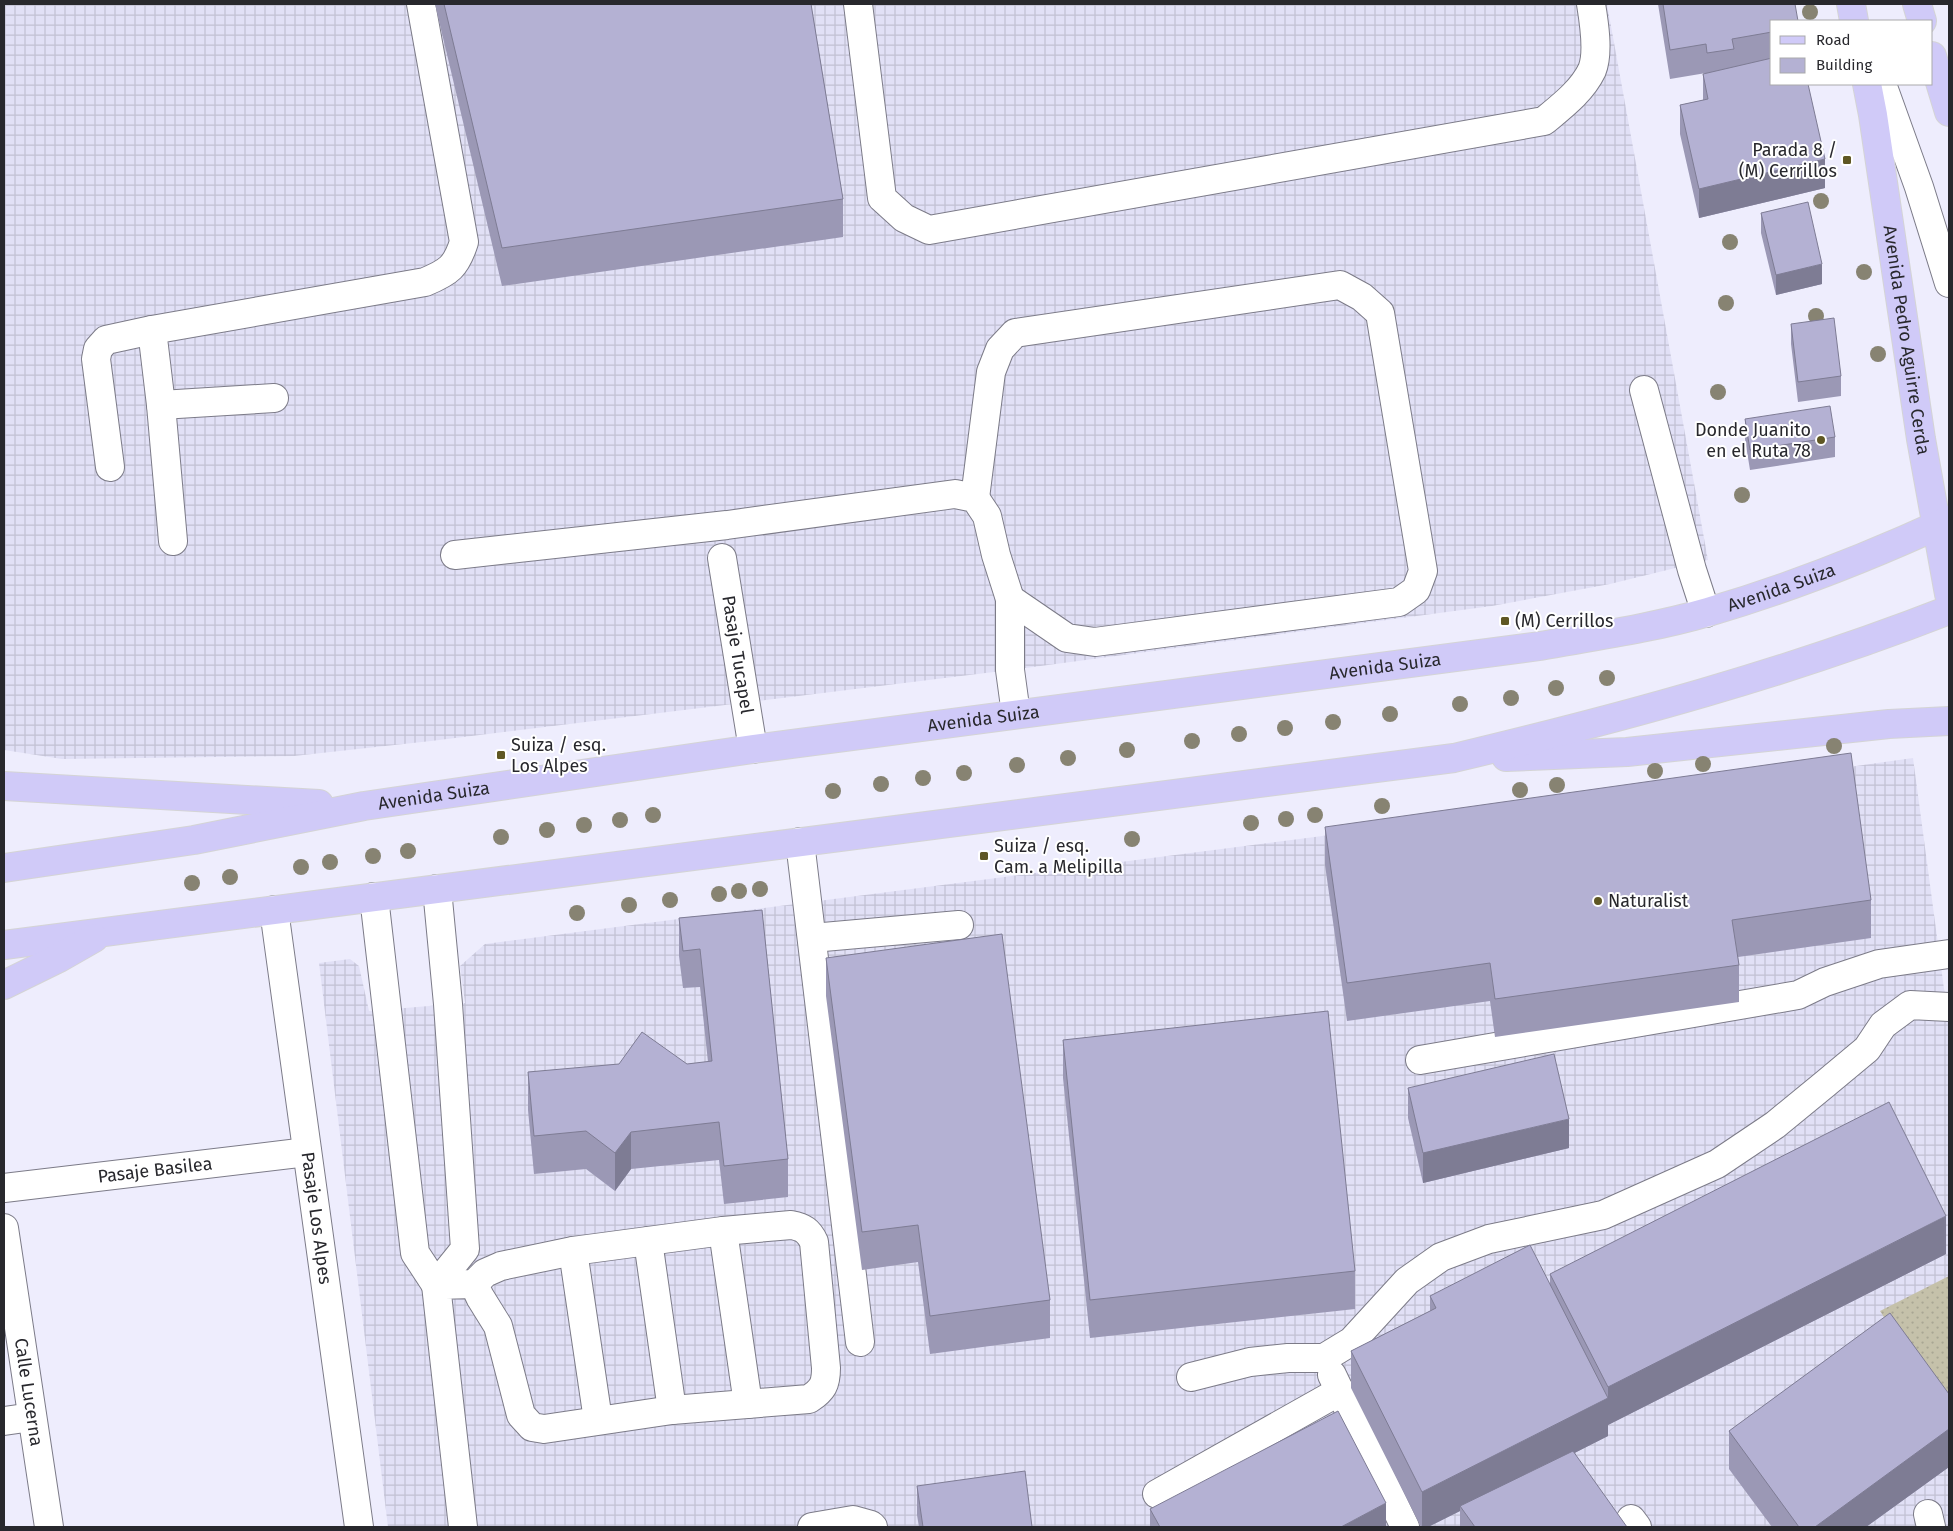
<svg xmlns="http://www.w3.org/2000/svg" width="1953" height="1531" viewBox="0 0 1953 1531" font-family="'Fira Sans',sans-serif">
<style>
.industrial{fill:url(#industrial-grid)}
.grass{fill:url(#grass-dots)}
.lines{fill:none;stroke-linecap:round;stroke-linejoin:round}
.minor-casing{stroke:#7c7b88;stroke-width:30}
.major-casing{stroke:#d4d4d5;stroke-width:30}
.minor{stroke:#fff;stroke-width:28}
.major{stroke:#d0caf8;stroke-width:28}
.tree{fill:#878372}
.wall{fill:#9b98b5}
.shaded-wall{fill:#7e7c94}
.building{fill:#b4b1d3;stroke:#7e7c94}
.poi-dot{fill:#5f5723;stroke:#fff;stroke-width:2}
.labels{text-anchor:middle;stroke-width:4;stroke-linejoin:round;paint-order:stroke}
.poi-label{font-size:18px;fill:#28282d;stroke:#fff;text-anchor:start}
.street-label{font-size:18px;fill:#28282d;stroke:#fff}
</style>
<defs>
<pattern id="industrial-grid" width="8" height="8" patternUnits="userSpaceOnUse" patternTransform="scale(1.25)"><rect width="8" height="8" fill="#e1e0f6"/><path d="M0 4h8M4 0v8" fill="none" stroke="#c1c0d3"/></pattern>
<pattern id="grass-dots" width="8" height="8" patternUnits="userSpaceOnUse" patternTransform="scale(1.25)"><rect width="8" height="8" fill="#c5c1aa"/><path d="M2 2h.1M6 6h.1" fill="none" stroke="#a9a693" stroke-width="1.8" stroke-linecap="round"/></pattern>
</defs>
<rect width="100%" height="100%" fill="#eeedfd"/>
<path class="industrial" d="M4,4H1607L1708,560L1610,584L1492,606L1010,670L431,741L294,756L62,759L4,750Z
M1913,758L1949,1026V1527H388L319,963L350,959L359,966L369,1011L465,1003L460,966L485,944L1749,781Z"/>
<path class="grass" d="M1949,1276V1417L1880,1311Z"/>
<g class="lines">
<g class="minor-casing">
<g id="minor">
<path d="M858,4L882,198L904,218L929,230L1544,121C1562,106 1582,91 1592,70C1599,53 1594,22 1591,4"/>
<path d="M1882,84L1919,187L1949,283"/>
<path d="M1644,390L1692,570L1706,613"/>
<path d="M161,405L274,398"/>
<path d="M110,467L96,359L98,349L106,340L152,330"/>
<path d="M975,498L991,372L1000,349L1015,333L1340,285L1362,297L1380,313L1423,571L1416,590L1399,602L1095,642L1067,638L1010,599"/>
<path d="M173,541L161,405L152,330L425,282C449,272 456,267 464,242L421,4"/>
<path d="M455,555L727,525L955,494L975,498L987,516L996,555L1010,599V670L1016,714"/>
<path id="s1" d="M722,558L753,749"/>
<path d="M800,842L860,1342"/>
<path d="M374,897L415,1253L436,1285L465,1249L448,1004L437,889"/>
<path id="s2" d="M274,910L359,1527"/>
<path d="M812,938L959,925"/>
<path d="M1420,1060L1798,995L1825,982L1879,964L1949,954"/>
<path id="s3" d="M4,1188L307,1152"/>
<path id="s4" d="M4,1228L49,1527"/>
<path d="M723,1231L748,1404"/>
<path d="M648,1241L672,1410"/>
<path d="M573,1251L598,1420"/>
<path d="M1332,1375L1405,1527"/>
<path d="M1191,1377L1250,1362L1288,1358H1324L1352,1341L1407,1281L1441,1257L1489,1239L1603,1215L1717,1164L1775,1125L1825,1084L1867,1049L1883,1025L1910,1005L1949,1007"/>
<path d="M4,1421L32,1417"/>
<path d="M1157,1494L1340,1391"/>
<path d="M1928,1514L1931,1527"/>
<path d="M1631,1519L1637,1527"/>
<path d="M463,1527L436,1285L474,1284L485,1273L501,1266L573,1251L723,1231L791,1225C803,1227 809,1231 814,1242L826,1368C826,1384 823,1390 809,1399L672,1410L544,1429L532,1427L521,1415L498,1326L480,1297L474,1284"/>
<path d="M812,1527L853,1520L871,1525L873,1527"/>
</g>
</g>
<g class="major-casing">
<g id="major">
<path d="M1851,4L1854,21"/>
<path d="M1917,4L1922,21"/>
<path d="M1932,56L1949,112"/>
<path id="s5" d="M1867,84L1873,115L1921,439L1949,594"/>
<path d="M1506,757L1627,752L1889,724L1949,721"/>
<path d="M4,786L319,804"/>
<path id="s6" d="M4,868L194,840L364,806L753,749L1540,646C1596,636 1653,628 1708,612C1790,588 1871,556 1949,520"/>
<path d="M4,945L1454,758C1622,718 1788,673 1949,610"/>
<path d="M4,985L59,958L94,938"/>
</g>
</g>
<use href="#minor" class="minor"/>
<use href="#major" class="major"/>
</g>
<g class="tree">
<circle cx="1810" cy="12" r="8"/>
<circle cx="1821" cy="201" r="8"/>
<circle cx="1730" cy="242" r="8"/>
<circle cx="1864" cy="272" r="8"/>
<circle cx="1726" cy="303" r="8"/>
<circle cx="1816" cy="316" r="8"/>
<circle cx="1878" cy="354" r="8"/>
<circle cx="1718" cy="392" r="8"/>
<circle cx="1742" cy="495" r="8"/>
<circle cx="1607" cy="678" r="8"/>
<circle cx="1556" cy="688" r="8"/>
<circle cx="1511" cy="698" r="8"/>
<circle cx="1460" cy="704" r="8"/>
<circle cx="1390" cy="714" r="8"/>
<circle cx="1333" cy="722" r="8"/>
<circle cx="1285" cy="728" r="8"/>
<circle cx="1239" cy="734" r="8"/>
<circle cx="1192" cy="741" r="8"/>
<circle cx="1834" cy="746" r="8"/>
<circle cx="1127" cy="750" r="8"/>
<circle cx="1068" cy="758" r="8"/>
<circle cx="1703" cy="764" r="8"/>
<circle cx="1017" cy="765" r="8"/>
<circle cx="1655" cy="771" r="8"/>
<circle cx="964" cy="773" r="8"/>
<circle cx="923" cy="778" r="8"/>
<circle cx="881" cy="784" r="8"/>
<circle cx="1557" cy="785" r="8"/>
<circle cx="1520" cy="790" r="8"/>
<circle cx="833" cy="791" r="8"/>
<circle cx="1382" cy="806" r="8"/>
<circle cx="653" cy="815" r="8"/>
<circle cx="1315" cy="815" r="8"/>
<circle cx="1286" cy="819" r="8"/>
<circle cx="620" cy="820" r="8"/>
<circle cx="1251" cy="823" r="8"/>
<circle cx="584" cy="825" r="8"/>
<circle cx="547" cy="830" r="8"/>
<circle cx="501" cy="837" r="8"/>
<circle cx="1132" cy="839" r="8"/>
<circle cx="408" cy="851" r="8"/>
<circle cx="373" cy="856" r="8"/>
<circle cx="330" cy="862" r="8"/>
<circle cx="301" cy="867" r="8"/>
<circle cx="230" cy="877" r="8"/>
<circle cx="192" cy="883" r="8"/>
<circle cx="760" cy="889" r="8"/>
<circle cx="739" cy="891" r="8"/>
<circle cx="719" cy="894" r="8"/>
<circle cx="670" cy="900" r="8"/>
<circle cx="629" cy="905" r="8"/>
<circle cx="577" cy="913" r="8"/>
</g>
<path class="wall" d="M435,4H811L843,199V237L502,286Z
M1658,4H1795L1772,21V84L1825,188L1699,218L1680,134V105L1703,100V74H1706V73L1670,79Z
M1761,213L1822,284L1776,295L1761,233Z
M1791,324L1841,376V396L1798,402L1791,344Z
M1745,419L1835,437V457L1750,470L1745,439Z
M1325,827L1871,900V938L1738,957L1739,965V1002L1495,1037L1490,1001L1347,1021L1325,865Z
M762,910L788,1159V1197L724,1204L719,1160L631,1169L615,1191L586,1169L534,1174L528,1110V1072L687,1064L708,1062L700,987L683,988L679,956V918Z
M826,958L1050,1300V1338L930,1354L918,1262L862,1270L826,996Z
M1063,1040L1355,1271V1309L1090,1338L1063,1078Z
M1408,1088L1569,1148L1423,1183L1408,1118Z
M1946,1254L1608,1425V1436L1574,1453L1475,1527H1460V1511L1428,1527H1421L1351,1388V1351L1430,1311V1296L1550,1285V1274Z
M1949,1394V1467L1866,1527H1772L1729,1469V1431Z
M917,1486L1032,1527H919L917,1515Z
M1150,1509L1386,1527H1150Z"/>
<path class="shaded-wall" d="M1825,159V188L1699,218V189Z
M1822,264V284L1776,295V275Z
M1569,1119V1148L1423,1183V1153Z
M631,1132V1169L615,1191V1153Z
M1946,1216V1254L1608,1425V1387Z
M1608,1398V1436L1463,1510L1460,1506V1511L1428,1527H1422V1492Z
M1949,1429V1467L1866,1527H1815Z
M1386,1503V1527H1341Z"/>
<path class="building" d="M444,4H811L843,199L502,248Z
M1663,4H1795L1798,21H1772V32L1732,39L1734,49L1707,53L1706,44L1670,50Z
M1772,58V84H1808L1825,159L1699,189L1680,105L1708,99L1703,74Z
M1808,202L1822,264L1776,275L1761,213Z
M1834,318L1841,376L1798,382L1791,324Z
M1830,406L1835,437L1750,450L1745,419Z
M1851,753L1871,900L1732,920L1739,965L1495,999L1490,963L1347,983L1325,827Z
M762,910L788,1159L724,1166L719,1122L631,1132L615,1153L586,1131L534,1136L528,1072L619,1064L642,1032L687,1064L712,1061L700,949L683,951L679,918Z
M1002,934L1050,1300L930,1316L918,1225L862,1232L826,958Z
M1328,1011L1355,1271L1090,1300L1063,1040Z
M1554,1054L1569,1119L1423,1153L1408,1088Z
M1889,1102L1946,1216L1608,1387L1550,1274Z
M1530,1245L1608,1398L1422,1492L1351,1351L1436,1308L1430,1296Z
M1890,1313L1949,1394V1429L1815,1527H1799L1729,1431Z
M1338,1411L1386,1503L1341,1527H1160L1150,1509Z
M1573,1451L1627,1527H1475L1460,1506Z
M1025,1471L1032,1527H923L917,1486Z"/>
<g class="poi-dot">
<rect x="1842" y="155" width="10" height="10" rx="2.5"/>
<circle cx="1821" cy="440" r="5"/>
<rect x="1500" y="616" width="10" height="10" rx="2.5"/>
<rect x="496" y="750" width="10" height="10" rx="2.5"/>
<rect x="979" y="851" width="10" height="10" rx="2.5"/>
<circle cx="1598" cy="901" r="5"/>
</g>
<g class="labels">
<g class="poi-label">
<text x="1837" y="156" text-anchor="end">Parada 8 /<tspan x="1837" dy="21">(M) Cerrillos</tspan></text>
<text x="1811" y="436" text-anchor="end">Donde Juanito<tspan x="1811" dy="21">en el Ruta 78</tspan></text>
<text x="1515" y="627">(M) Cerrillos</text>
<text x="511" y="751">Suiza / esq.<tspan x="511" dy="21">Los Alpes</tspan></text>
<text x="994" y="852">Suiza / esq.<tspan x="994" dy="21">Cam. a Melipilla</tspan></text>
<text x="1608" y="907">Naturalist</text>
</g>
<g class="street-label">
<text dy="6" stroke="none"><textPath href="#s5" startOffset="259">Avenida Pedro Aguirre Cerda</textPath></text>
<text dy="6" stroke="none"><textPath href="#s6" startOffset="1801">Avenida Suiza</textPath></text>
<text dy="6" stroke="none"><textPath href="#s1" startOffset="98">Pasaje Tucapel</textPath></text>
<text dy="6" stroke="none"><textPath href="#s6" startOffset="1396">Avenida Suiza</textPath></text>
<text dy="6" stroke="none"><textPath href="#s6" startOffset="991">Avenida Suiza</textPath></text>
<text dy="6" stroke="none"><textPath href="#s6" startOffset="436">Avenida Suiza</textPath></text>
<text dy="6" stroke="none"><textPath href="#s3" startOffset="152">Pasaje Basilea</textPath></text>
<text dy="6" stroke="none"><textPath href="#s2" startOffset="311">Pasaje Los Alpes</textPath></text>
<text dy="6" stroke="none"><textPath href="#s4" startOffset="166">Calle Lucerna</textPath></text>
</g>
</g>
<rect width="1953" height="1531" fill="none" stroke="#28282d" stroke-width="10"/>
<rect x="1770" y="20" width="162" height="65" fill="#ffffff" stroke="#a9a9ab"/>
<rect x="1780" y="36" width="25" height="8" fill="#d0caf8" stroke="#a9a9ab"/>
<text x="1816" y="45" font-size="15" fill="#28282d">Road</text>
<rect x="1780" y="58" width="25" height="15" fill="#b4b1d3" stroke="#a9a9ab"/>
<text x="1816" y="70" font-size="15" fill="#28282d">Building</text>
</svg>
